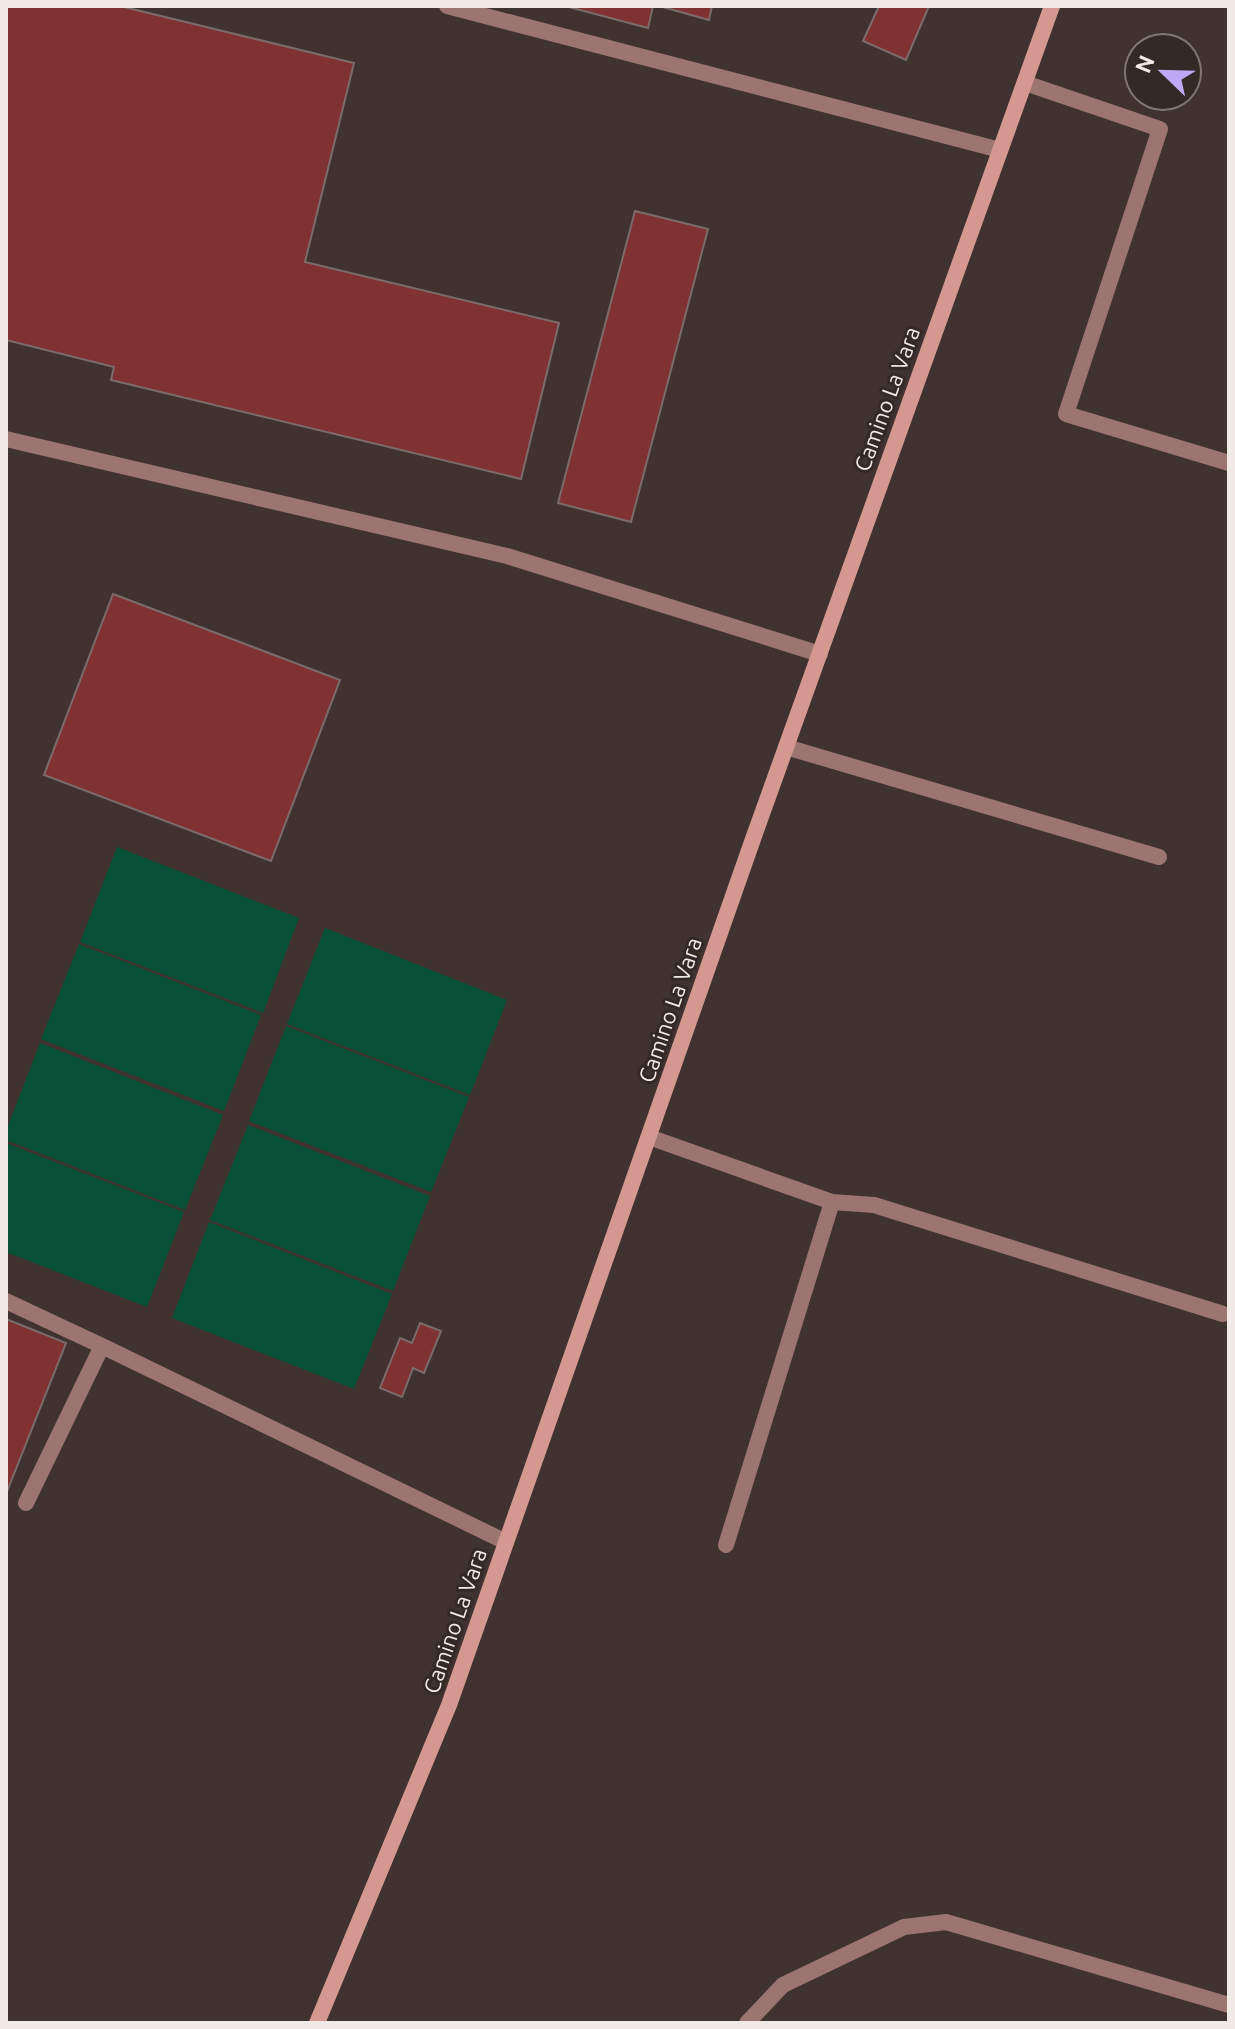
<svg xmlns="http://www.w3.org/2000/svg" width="1235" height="2029" viewBox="0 0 1235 2029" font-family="Ubuntu,sans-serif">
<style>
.grass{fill:#095038}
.building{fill:#803131;stroke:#7b6c6b;stroke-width:2}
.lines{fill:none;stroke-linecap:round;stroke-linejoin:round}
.lane{stroke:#9c7570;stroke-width:16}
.secondary{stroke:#d59891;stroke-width:16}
.labels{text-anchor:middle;stroke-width:6;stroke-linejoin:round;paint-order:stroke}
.street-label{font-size:22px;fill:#f2eae7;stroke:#352925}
</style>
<rect width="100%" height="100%" fill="#40332f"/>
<path class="grass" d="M117,847L299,918L263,1013L80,942Z
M325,928L507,1000L470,1095L287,1024Z
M79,944L261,1015L224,1111L41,1039Z
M286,1026L469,1097L431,1192L249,1121Z
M40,1043L223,1115L185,1210L6,1140V1131Z
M248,1125L430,1196L393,1291L210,1220Z
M6,1143L184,1212L147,1307L6,1252Z
M209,1222L392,1294L354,1389L172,1318Z"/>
<path class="building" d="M6,6H120L354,63L305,262L559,323L521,479L111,380L114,367L6,340Z
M565,6H653L648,28Z
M659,6H712L709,20Z
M879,6H929L906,60L863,41Z
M635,211L708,229L631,522L558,503Z
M113,594L340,680L271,861L44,775Z
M6,1319L66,1343L6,1494Z
M420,1323L441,1331L424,1373L413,1368L402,1397L380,1388L400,1338L412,1343Z"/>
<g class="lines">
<path class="lane" d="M447,6L1000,150
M1025,83L1160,129L1066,414L1229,463
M6,439L507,556L820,654
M786,747L1159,857
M649,1137L832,1202L726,1545
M832,1202L874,1205L1223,1314
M6,1301L102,1346
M26,1503L102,1346L506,1542
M747,2023L783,1985L904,1927L946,1922L1229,2005"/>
<path class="secondary" d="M317,2023L449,1705L753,839L1052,6"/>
</g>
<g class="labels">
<g class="street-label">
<text transform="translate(887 399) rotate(-70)" y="8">Camino La Vara</text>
<text transform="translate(670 1010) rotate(-71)" y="8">Camino La Vara</text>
<text transform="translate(455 1621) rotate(-71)" y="8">Camino La Vara</text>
</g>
</g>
<rect width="1235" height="2029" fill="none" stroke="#f2eae7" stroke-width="16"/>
<g transform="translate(1163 72) rotate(293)"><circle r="38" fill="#352925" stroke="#817673" stroke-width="2"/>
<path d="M0-6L14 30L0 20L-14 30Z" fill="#bda9f5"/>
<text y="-12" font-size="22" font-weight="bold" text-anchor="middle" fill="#f2eae7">N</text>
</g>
</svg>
